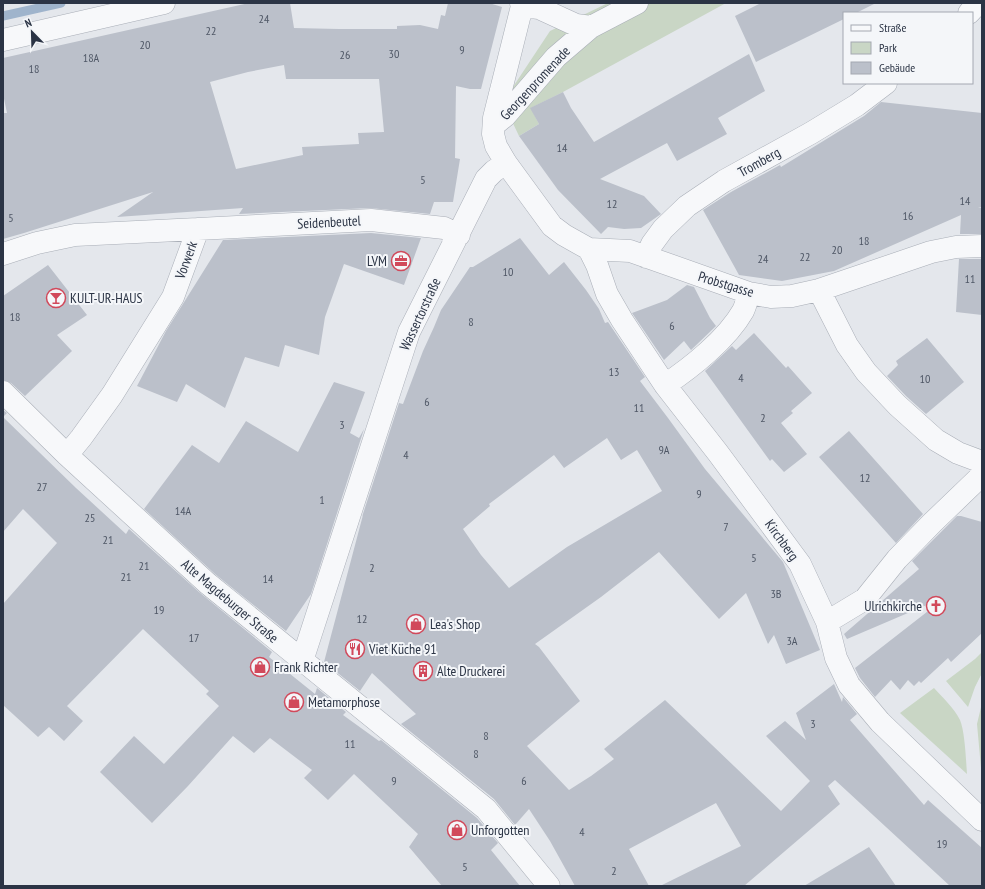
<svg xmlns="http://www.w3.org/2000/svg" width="985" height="889" viewBox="0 0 985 889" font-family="'PT Sans Narrow',sans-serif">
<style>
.green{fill:#c9d6c5}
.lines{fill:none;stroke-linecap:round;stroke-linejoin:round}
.stream{stroke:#9fb4cc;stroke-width:9}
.building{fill:#bbc0ca;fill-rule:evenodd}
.minor-casing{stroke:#a9aeb7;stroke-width:23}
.minor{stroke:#f7f8fa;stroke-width:22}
.labels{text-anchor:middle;stroke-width:4;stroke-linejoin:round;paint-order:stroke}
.number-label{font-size:12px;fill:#4f5766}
.street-label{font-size:14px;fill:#2b3445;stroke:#f4f6f9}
.poi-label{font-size:14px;fill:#2b3445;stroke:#f4f6f9;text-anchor:start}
</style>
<rect width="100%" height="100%" fill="#e4e7ec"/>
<path class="green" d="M608,3H726L563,92L531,108L539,124L519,136L503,102L550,31Z
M982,652V673L975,687L968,707L946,681L975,659Z
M934,688C943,698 954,708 960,720C965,732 966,761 967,774L900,713Z
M982,703V779L977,724Z"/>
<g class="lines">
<path class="stream" d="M3,16L61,3"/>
</g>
<path class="building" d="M249,3H290L294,28L339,29H397V26L420,25L438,29L441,15L445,16L448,3H489L502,7L481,89H470L456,86L455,158L460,159L453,202H434L430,214L370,208L239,214L243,208L117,217L153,192L24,233L3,239V113H7L3,94V58ZM284,65L286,79H379L384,132L358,133L359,144L302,147L303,155L236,169L210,82L248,72Z
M761,3H876L856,13H844V19L756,62L735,16Z
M749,54L765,91L718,118L727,134L677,161L667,143L600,179L644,196L661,214L641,228L624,229L608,227L601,234L558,190L519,136L539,124L530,108L563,92L571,108L594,142Z
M881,102L982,113V207L978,208H982V234H960L961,215L834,271L782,281L739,275L703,210L731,192L780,165L781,167L864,116Z
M371,233L421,238L404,285L344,264L325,317L319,355L285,345L279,367L245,357L225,408L186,384L177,402L137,386L166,331L223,240Z
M520,238L549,275L564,262L586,290L599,309L605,323L608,322L645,377L640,381L668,418L705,469L783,562L820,650L786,664L774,635L768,644L746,593L719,619L659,552L601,597L535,644L539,647L580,701L527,746L569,790L591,776L614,759L604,749L665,700L781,811L810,781L766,736L785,721L806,740L796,713L834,684L842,702L843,697L857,714L850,720L924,805L928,800L982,848V886H950L835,780L828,786L840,804L744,886H660L741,846L716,803L629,849L649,886H575L550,841L529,809L515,825L494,799L401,724L416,714L372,673L360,691L324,662L363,515L362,517L399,403L403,404L423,351L434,327L441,310L470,267H473ZM607,438L621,460L637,450L662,491L567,547L509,588L481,555L463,529L490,506L489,504L554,455L564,468Z
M959,259H982V315L956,312Z
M48,265L87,315L57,335L72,351L25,396L11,383L3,380V296Z
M687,285L694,287L710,318L716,326L691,350L684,341L664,360L632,313L667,300Z
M754,333L786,368L788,366L812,393L791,411L793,413L781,423L807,454L784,472L772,459L770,461L705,371L732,346L736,350Z
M927,338L964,382L926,414L906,396L887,376L898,365L896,361Z
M334,382L365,392L350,433L359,438L364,429L311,594L286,631L215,574L144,509L192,445L219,463L246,421L298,452Z
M3,410L7,413L3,417L76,488L126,534L129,529L199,592L272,652L269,657L315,694L317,688L346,712L343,715L379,741L381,740L477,818L498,843L491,850L520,886H442L409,847L418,834L354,774L328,800L304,778L312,770L270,738L254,753L233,736L188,786L152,823L100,772L134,736L164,764L219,706L206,694L209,691L143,629L67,706L83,721L64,741L49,727L38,737L3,705V604L57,543L23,509L3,532Z
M849,431L923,514L896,543L819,457Z
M957,516H961L982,522V633L951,662L948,658L921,683L919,681L914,686L908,680L900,690L891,680L875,697L860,678L855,668L932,608L929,604L847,639L844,634L919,569L912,561Z
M869,847L896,886H804Z"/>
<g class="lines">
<g class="minor-casing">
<path id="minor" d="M521,3L522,6L494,118L493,134L496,146L506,163L552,226L564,235L589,249L630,251L749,293L771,297L792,296L819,290L931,252L956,247L982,246
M522,6L539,8L576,25L591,27
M969,13L978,3
M3,40L164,3
M494,125L505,116L556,57L591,27L637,3
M198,229L371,220L444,228L459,235
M589,249L597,265L607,294L622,320L665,385L718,453L800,564L827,622L836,658L849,685L880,722L982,820
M3,254L37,243L75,235L198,229L173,297L112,395L81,438L67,455
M646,257L652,244L663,229L687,206L724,181L811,133L857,105L886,83
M819,290L847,345L866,372L897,405L936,440L958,453L982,462
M665,385C692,367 727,339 743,311C746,305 747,299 749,293
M3,392L67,455L207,583L486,809L549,886
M827,622L865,599L897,559L932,523L982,475
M302,661L409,332L486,179L494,171L506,163"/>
</g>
<use href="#minor" class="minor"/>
</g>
<defs>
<g id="office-ring" transform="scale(1)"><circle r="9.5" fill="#f4f6f9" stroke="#d1495b" stroke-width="1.5"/><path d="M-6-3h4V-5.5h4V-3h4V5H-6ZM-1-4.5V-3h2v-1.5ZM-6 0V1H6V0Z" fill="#d1495b"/></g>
<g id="bar-ring" transform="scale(1)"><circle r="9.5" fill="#f4f6f9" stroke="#d1495b" stroke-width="1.5"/><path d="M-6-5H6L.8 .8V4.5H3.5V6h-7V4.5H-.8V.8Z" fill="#d1495b"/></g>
<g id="church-ring" transform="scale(1)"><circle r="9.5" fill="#f4f6f9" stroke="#d1495b" stroke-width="1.5"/><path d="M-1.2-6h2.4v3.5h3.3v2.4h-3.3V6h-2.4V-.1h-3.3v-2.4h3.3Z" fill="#d1495b"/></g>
<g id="shop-ring" transform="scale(1)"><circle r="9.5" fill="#f4f6f9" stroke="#d1495b" stroke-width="1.5"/><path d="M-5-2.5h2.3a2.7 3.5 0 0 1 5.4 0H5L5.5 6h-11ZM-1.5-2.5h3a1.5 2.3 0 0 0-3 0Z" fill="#d1495b"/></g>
<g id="restaurant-ring" transform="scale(1)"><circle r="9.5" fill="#f4f6f9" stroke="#d1495b" stroke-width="1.5"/><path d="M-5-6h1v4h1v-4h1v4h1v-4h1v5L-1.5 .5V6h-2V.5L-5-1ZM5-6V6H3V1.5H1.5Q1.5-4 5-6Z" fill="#d1495b"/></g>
<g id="building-ring" transform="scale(1)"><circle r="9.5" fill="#f4f6f9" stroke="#d1495b" stroke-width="1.5"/><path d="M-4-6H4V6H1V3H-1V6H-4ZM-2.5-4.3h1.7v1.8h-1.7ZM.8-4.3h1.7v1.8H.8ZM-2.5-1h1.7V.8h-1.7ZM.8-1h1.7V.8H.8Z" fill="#d1495b"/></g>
</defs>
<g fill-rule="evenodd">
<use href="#office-ring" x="401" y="261"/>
<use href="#bar-ring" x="56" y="298"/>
<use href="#church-ring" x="936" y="606"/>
<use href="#shop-ring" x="416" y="624"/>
<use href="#restaurant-ring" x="355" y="649"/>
<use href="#shop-ring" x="260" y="667"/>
<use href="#building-ring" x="423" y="671"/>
<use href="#shop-ring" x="294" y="702"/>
<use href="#shop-ring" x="457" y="830"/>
</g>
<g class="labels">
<g class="number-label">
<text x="264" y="23">24</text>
<text x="211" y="35">22</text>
<text x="145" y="49">20</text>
<text x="462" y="54">9</text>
<text x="394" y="58">30</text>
<text x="345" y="59">26</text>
<text x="91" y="62">18A</text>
<text x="34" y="73">18</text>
<text x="562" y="152">14</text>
<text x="423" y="184">5</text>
<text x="965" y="205">14</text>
<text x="612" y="208">12</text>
<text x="908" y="220">16</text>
<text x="11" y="222">5</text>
<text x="864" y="245">18</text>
<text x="837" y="254">20</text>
<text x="805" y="261">22</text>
<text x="763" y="263">24</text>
<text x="508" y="276">10</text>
<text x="970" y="283">11</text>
<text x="15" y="321">18</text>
<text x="471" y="326">8</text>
<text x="672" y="330">6</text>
<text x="614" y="376">13</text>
<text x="741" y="382">4</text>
<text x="925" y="383">10</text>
<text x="427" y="406">6</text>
<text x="639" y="412">11</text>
<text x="763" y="422">2</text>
<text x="342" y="429">3</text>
<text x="664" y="454">9A</text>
<text x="406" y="459">4</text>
<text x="865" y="482">12</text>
<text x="42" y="491">27</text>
<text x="699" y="498">9</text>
<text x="322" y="504">1</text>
<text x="183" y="515">14A</text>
<text x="90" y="522">25</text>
<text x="726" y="531">7</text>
<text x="108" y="544">21</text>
<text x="754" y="562">5</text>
<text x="144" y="570">21</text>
<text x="372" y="572">2</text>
<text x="126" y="581">21</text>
<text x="268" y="583">14</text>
<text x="776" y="598">3B</text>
<text x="159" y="614">19</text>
<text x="362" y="623">12</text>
<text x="194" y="642">17</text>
<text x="792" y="645">3A</text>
<text x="813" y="728">3</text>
<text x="486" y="740">8</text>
<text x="350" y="748">11</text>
<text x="476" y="758">8</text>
<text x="394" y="785">9</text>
<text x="524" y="785">6</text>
<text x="582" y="836">4</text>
<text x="942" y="848">19</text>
<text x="465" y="871">5</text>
<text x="614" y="875">2</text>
</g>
<g class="street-label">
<text transform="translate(535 83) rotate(-47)" y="5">Georgenpromenade</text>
<text transform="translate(759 162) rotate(-29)" y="5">Tromberg</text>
<text transform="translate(329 222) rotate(-3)" y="5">Seidenbeutel</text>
<text transform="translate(186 260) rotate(-70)" y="5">Vorwerk</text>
<text transform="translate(726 284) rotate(17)" y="5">Probstgasse</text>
<text transform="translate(420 314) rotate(-65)" y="5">Wassertorstraße</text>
<text transform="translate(782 540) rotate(54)" y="5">Kirchberg</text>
<text transform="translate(230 601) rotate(40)" y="5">Alte Magdeburger Straße</text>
</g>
<g class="poi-label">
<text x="387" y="266" text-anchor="end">LVM</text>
<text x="70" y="303">KULT-UR-HAUS</text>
<text x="922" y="611" text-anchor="end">Ulrichkirche</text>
<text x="430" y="629">Lea's Shop</text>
<text x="369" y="654">Viet Küche 91</text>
<text x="274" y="672">Frank Richter</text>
<text x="437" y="676">Alte Druckerei</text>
<text x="308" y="707">Metamorphose</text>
<text x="471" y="835">Unforgotten</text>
</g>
</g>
<rect width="985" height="889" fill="none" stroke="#2b3445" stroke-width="8"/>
<rect x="843" y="12" width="130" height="72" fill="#f4f6f9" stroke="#a4a8b1"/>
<rect x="851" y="25" width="20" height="6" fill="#f7f8fa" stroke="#a4a8b1"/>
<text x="879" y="32" font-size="12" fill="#2b3445">Straße</text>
<rect x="851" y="42" width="20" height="12" fill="#c9d6c5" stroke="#a4a8b1"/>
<text x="879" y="52" font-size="12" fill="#2b3445">Park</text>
<rect x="851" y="62" width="20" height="12" fill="#bbc0ca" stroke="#a4a8b1"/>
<text x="879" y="72" font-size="12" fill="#2b3445">Gebäude</text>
<g transform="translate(32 32) rotate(337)" stroke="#f4f6f9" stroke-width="3" paint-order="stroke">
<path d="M0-3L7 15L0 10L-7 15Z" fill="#2b3445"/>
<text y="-6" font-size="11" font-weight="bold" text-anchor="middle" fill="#2b3445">N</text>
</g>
</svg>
